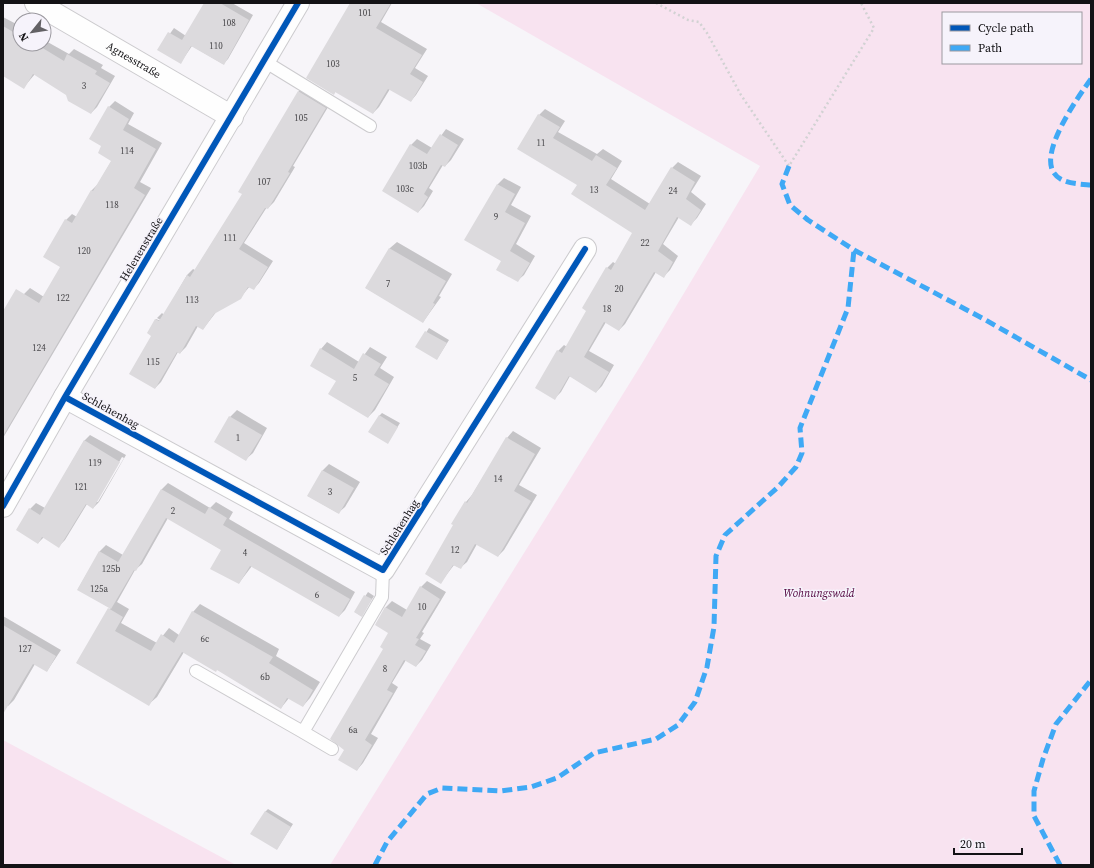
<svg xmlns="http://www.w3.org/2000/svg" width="1094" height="868" viewBox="0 0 1094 868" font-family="'Source Serif 4',serif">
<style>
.green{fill:#f8e3f0;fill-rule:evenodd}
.shadow{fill:#0003;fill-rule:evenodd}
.building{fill:#dcdadd}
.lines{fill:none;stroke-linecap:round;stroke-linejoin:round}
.service-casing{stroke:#cccbce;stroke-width:14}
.minor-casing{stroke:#cccbce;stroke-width:24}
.path{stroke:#d2d2d3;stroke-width:2.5;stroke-dasharray:2 3;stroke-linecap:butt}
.service{stroke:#fefefe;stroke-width:12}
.minor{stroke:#fefefe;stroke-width:22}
.quiet{stroke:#3fa9f5;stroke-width:5;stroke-dasharray:10 5;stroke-linecap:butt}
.cycleway-casing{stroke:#f6f3fb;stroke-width:8}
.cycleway{stroke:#0057b8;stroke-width:6}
.labels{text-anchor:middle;stroke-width:3;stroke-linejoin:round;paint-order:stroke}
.number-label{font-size:9px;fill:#454447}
.street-label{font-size:11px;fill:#131215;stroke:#f6f3fb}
.park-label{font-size:11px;font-style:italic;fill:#50003c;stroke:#f6f3fb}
</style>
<rect width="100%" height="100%" fill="#f7f5f9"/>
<path class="green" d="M476,3H1091V865H330L641,365L760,166ZM943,13H1081V63H943Z
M3,740L236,865H3Z"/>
<path class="shadow" d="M205,3H232L253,15L228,59L223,64L192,46L181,62L159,49L174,28L186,36Z
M351,3H392L381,22L427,49L415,68L428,76L416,95L411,101L390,89L379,107L373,113L336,91L334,94Z
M3,17L20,26V44H44V40L69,54L74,49L103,65L101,68L115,76L97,107L91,113L67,94L35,74L24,87L3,74Z
M305,86L331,102L293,166L295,167L274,202L268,208L267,207L244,243L273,261L259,283L253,289L250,286L240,298L217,311L203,329L198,326L186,347L180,353L178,352L161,382L155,388L152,335L148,333L156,319L164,322L157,318L162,313L164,315L187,275L193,269L195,270L243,194L240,191L299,91Z
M115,101L134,113L128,124L162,143L140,182L151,188L3,438V328L24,294L30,288L44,297L62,266L66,220L72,214L77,217L92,190L98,184L112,160L103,146L109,107Z
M545,109L565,121L558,132L597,154L603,149L622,161L611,179L650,204L672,168L678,162L701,176L691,192L706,204L697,218L691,224L679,217L663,244L678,256L670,270L664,276L656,272L625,324L619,330L606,322L589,351L614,365L602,386L596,392L570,376L561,392L555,398L558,351L564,345L567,347L588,311L607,268L613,262L616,264L634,232L578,185L539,115Z
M446,129L464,139L451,160L445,166L443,165L429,188L433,191L424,206L418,212L411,145L417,139L432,148Z
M504,178L521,187L511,205L531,216L516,244L535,256L524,275L517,281L502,261L466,239L498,184Z
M397,242L452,274L439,296L441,297L423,322L366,288L390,248Z
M429,328L449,340L437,359L417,347Z
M327,342L359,362L370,347L387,357L380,368L394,377L375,410L368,417L337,381L321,349Z
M237,410L267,428L253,453L246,459L216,441L230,417Z
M382,413L400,423L388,442L379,416Z
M513,431L541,448L519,485L537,495L504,550L498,556L477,544L467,562L460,568L454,565L441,582L454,525L466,502L472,495L507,438Z
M90,435L126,455L99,502L93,508L87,504L65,540L59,546L44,537L38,543L30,509L36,503L45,508L84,441ZM122,457L124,458L98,502H96Z
M329,464L360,482L345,507L338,513L308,496L323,470Z
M168,483L210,508L216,502L233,512L229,519L355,592L345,610L339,616L252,566L239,583L222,550L168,518L142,564L135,570L117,602L129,609L121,623L157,643L169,628L179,635L193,612L200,604L279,649L276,656L320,682L310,698L303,706L289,698L281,708L217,669L184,652L157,697L149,704L77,663L110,608L78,589L100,551L106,545L123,555L162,489Z
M427,581L446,592L422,632L424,633L420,639L431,645L422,660L416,666L406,660L392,683L398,687L371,734L378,738L363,763L357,770L345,750L390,633L376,624L386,607L392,601L407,610L421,587Z
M368,592L374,596L361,616L355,612Z
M3,616L61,650L47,671L35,664L14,700L8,706L3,703Z
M268,809L293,824L277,849L265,812Z"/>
<path class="building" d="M204,3H220L249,20L224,65L191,46L181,64L157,50L168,32L182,40Z
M350,3H391L376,28L422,55L410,74L423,82L411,102L388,89L373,114L335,92L334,95L306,78Z
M3,26L20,36V44H36L64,61L67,54L97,71L95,74L110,83L91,114L68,101L66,95L33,74L24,89L3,76Z
M298,91L326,108L288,172L290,173L268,209L265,208L239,249L268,267L254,290L248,287L241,299L214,314L203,330L196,326L180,354L177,352L155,389L129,374L151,336L147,333L155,319L159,321L187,275L190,277L242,194L238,192Z
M108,106L129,119L123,130L156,149L134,188L145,195L3,436V311L16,289L39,303L60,267L43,257L65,219L72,223L91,190L93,191L111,161L98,153L101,146L89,139Z
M538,114L560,127L553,138L592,161L596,155L617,168L606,185L645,210L671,167L695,182L686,199L701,210L691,226L677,217L658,251L673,262L664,278L654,272L619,331L604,322L584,357L609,372L596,393L569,376L555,400L535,388L557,350L562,353L586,311L582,308L606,267L611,270L632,233L571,194L577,185L517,149Z
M440,134L458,145L445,167L441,165L424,194L428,197L418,213L382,191L410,144L427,154Z
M497,184L515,194L505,212L525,223L510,251L530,263L518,282L496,270L501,261L464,240Z
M389,248L446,281L433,303L435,304L423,323L365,288Z
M425,331L447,343L437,360L415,347Z
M320,348L354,369L363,353L381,364L374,375L389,384L368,418L328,394L336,381L310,366Z
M379,415L398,427L388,444L368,432Z
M229,416L262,435L246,461L214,442Z
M506,437L535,454L514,491L531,501L498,557L475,544L461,569L453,565L441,584L425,574L453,525L451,524L465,501L467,503Z
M84,440L120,462L93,509L86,504L59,548L42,537L38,544L16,530L29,508L40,515Z
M322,470L354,488L339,514L307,496Z
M161,489L205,514L209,507L227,518L223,525L350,599L339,617L250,566L239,584L210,569L221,550L166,518L136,571L134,570L111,609L77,590L99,551L118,562Z
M420,586L440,599L416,638L419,639L415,645L426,651L416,667L404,660L387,690L393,693L365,740L372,745L357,771L338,760L344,750L330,739L383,649L380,647L388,633L375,625L385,607L402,617Z
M364,595L372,599L362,617L354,612Z
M108,608L123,617L115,631L151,651L161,634L174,643L192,611L273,657L269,663L313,690L303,707L287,698L281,709L217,670L216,672L182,652L149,706L76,663Z
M3,625L56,656L47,672L33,664L3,714Z
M265,811L291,827L277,850L250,834Z"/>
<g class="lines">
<g class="service-casing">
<path id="service" d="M264,61L370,126
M196,671L303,732
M332,749L303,732L382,597L383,570"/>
</g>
<g class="minor-casing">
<g id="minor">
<path id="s1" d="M36,3L232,117"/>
<path d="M65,397L383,570L585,249"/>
<path d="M3,506L65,397L298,3"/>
</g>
</g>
<path class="path" d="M656,3L688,20L699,22L707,33L741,95L789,166L874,28L861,3"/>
<use href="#service" class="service"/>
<use href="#minor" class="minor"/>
<path class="quiet" d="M1091,79C1078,97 1039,152 1054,173C1061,184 1080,184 1091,185
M789,166L782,184L790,205L808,220L854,250L982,318L1091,380
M375,865L387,842L427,794L442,788L500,791L531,787L557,778L594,753L656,739L678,725L695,702L707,667L714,627L716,556L725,535L778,487L796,467L802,453L800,428L848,308L854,250
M1060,865L1034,816V791L1043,759L1056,724L1091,680"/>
<g class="cycleway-casing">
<path id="cycleway" d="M65,397L383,570L585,249
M3,506L65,397L298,3"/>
</g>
<use href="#cycleway" class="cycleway"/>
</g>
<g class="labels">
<g class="number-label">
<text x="365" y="16">101</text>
<text x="229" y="26">108</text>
<text x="216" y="49">110</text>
<text x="333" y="67">103</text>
<text x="84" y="89">3</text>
<text x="301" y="121">105</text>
<text x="541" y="146">11</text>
<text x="127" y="154">114</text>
<text x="418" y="169">103b</text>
<text x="264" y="185">107</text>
<text x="405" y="192">103c</text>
<text x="594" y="193">13</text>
<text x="673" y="194">24</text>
<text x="112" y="208">118</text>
<text x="496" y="220">9</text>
<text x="230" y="241">111</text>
<text x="645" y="246">22</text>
<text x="84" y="254">120</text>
<text x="388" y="287">7</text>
<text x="619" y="292">20</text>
<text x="63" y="301">122</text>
<text x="192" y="303">113</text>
<text x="607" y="312">18</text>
<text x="39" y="351">124</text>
<text x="153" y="365">115</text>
<text x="355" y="381">5</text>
<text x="238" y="441">1</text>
<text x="95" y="466">119</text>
<text x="498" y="482">14</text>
<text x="81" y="490">121</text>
<text x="330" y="495">3</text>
<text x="173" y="514">2</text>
<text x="455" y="553">12</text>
<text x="245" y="556">4</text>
<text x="111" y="572">125b</text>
<text x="99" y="592">125a</text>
<text x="317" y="598">6</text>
<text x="422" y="610">10</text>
<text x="205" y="642">6c</text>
<text x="25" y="652">127</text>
<text x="385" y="672">8</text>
<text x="265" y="680">6b</text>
<text x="353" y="733">6a</text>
</g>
<g class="street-label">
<text dy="4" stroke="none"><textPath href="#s1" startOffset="113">Agnesstraße</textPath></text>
<text transform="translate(141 249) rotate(-59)" y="4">Helenenstraße</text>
<text transform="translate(111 410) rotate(29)" y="4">Schlehenhag</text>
<text transform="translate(399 527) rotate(-58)" y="4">Schlehenhag</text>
</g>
<g class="park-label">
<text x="819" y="597">Wohnungswald</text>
</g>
</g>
<rect width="1094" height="868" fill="none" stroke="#131215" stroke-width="8"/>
<rect x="942" y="12" width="140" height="52" fill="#f6f3fb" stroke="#9b999f"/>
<rect x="950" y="25" width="20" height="6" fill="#0057b8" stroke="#9b999f"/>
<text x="978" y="32" font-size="12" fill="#131215">Cycle path</text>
<rect x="950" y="45" width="20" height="6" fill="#3fa9f5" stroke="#9b999f"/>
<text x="978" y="52" font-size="12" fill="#131215">Path</text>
<g transform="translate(32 32) rotate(240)"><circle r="19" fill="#f6f3fb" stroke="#9b999f"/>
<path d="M0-3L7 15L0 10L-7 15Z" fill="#636165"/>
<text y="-6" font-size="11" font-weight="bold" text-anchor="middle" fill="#131215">N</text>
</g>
<path d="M954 848v6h68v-6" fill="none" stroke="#131215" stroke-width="2"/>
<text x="960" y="848" font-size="12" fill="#131215" stroke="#f6f3fb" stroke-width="3" paint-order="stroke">20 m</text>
</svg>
